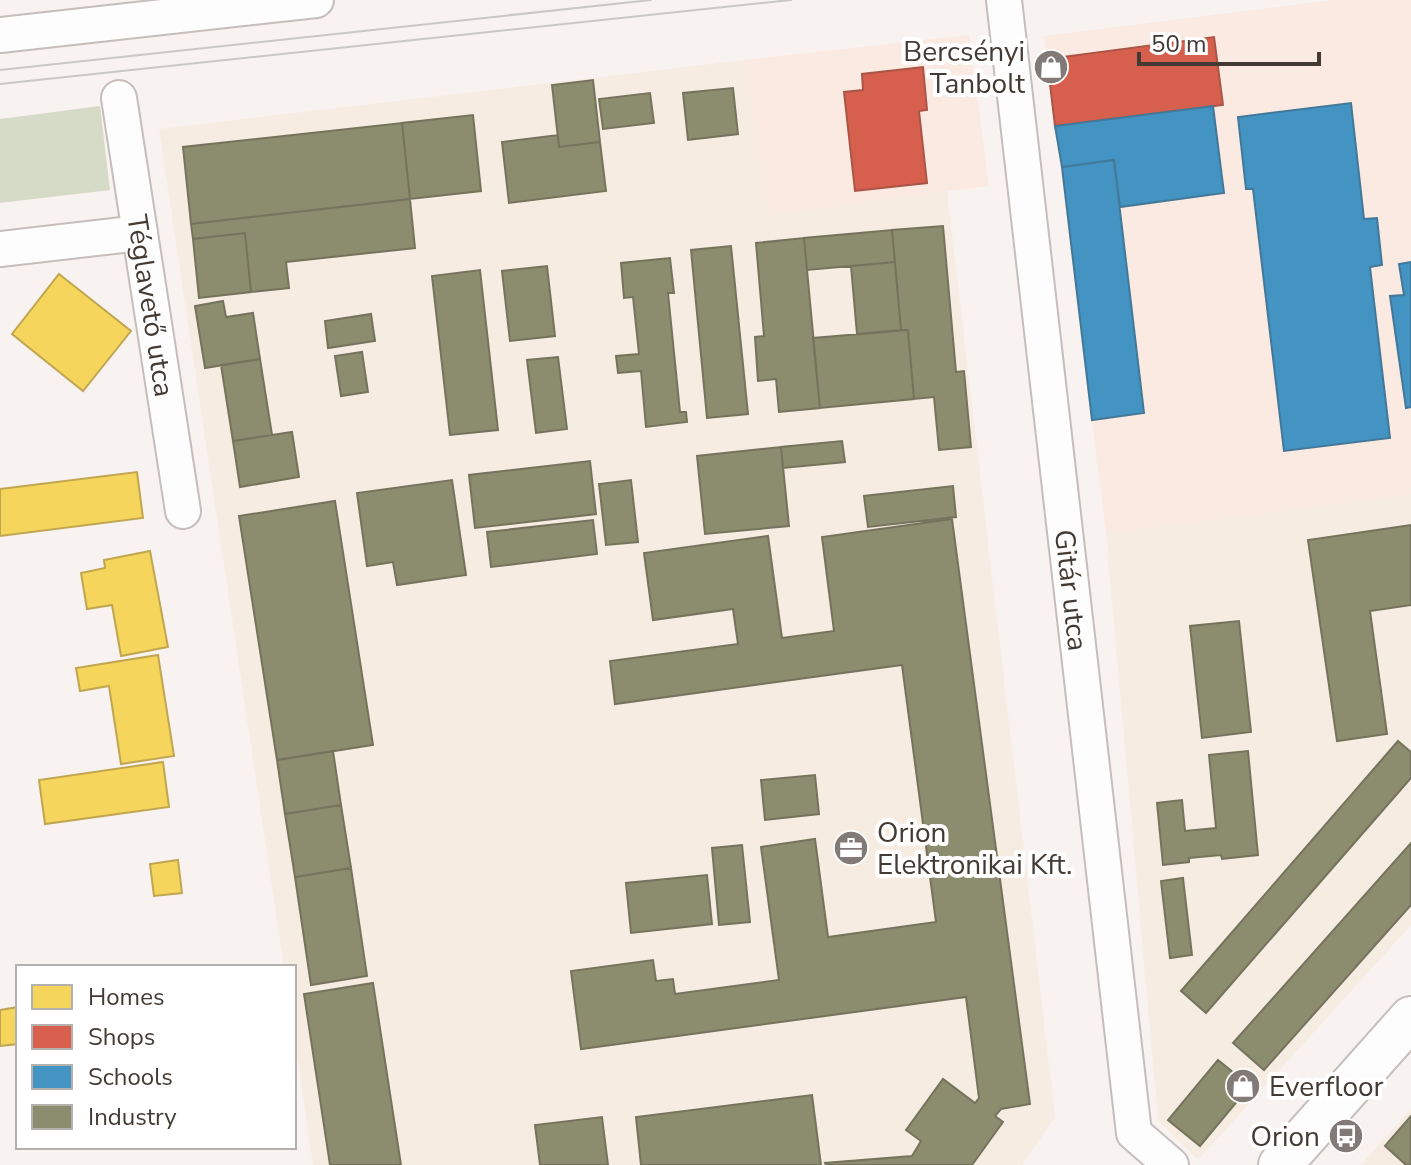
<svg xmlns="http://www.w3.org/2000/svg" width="1411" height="1165" viewBox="0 0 1411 1165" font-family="'Nunito Sans',sans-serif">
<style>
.built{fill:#fbeae1}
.industrial{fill:#f6ece1}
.green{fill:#d5dbc7}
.homes{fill:#f6d55c;stroke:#c0a650;stroke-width:2}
.shops{fill:#d6604d;stroke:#aa5546;stroke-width:2}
.schools{fill:#4393c3;stroke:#437898;stroke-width:2}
.industry{fill:#8c8c6e;stroke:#76735d;stroke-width:2}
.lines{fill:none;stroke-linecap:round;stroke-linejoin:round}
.minor-casing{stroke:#c5bebb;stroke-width:38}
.major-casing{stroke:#c5bebb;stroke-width:46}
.minor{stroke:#fefdfd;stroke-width:34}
.major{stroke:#fefdfd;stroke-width:42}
.tram{stroke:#c9c8c6;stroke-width:2}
.labels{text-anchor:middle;stroke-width:8;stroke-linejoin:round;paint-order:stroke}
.poi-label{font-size:28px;fill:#433a34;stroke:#fff;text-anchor:end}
.street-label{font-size:28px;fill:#433a34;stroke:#fff}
</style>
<rect width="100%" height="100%" fill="#f8f2f0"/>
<path class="built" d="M1334,0H1411V494L1106,533L1044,36Z
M969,35L989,186L768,215L745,60Z"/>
<path class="industrial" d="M745,60L768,215L947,191L1055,1117L1022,1165H313L294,1035V967H284L159,129Z
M1411,494V925L1198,1160L1158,1120L1106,533Z
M1411,1109V1165H1361Z"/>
<path class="green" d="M100,106L110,190L0,203V119Z"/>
<path class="homes" d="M59,274L131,331L83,391L12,334Z
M137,472L143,518L0,536V489Z
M150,551L168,647L121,656L112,605L87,609L81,573L105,568L104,560Z
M158,655L174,756L121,764L109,686L80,691L76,668Z
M163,762L169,807L45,824L39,780Z
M178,860L182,893L154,896L150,864Z
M18,1007V1044L0,1046V1010Z"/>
<path class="shops" d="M1214,37L1223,105L1055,126L1047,59Z
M923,67L927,110L919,111L927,183L855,191L844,92L863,90L862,74Z"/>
<path class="schools" d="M1351,103L1364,219L1377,218L1382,265L1370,267L1390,438L1284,451L1253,189H1246L1238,117Z
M1213,106L1224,193L1120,207L1114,160L1062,167L1055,126Z
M1114,160L1144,413L1092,420L1062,167Z
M1411,262V407L1406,408L1390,296L1404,295L1399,264Z"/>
<path class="industry" d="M593,80L600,142L559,147L552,85Z
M733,88L738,134L688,140L683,93Z
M650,93L654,123L603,129L599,99Z
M473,115L481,191L410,199L402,123Z
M402,123L410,199L191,224L183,147Z
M558,135L559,147L600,142L606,191L509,203L502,142Z
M410,199L415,248L286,262L289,288L251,292L245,233L193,239L191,224Z
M943,226L956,372L964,371L971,447L939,450L934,397L914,399L908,330H901L892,230Z
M892,230L895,262L807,270L804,238Z
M245,233L251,292L199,298L193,239Z
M804,238L820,408L779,412L776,379L758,381L755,337L764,336L756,243Z
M731,246L748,414L707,418L691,250Z
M670,258L674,293H668L680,412H686L687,422L646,427L641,371L618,373L616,356L639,354L633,297L624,298L621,263Z
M895,262L901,330L857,334L851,266Z
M547,266L555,336L510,341L502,271Z
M480,270L498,430L450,435L432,276Z
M223,301L226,317L253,313L260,359L205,368L195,306Z
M371,314L375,341L328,348L325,321Z
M908,330L914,399L820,408L813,338Z
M362,352L368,392L341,396L335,356Z
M558,357L567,429L536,433L527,360Z
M260,359L272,435L233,441L221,365Z
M292,432L299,477L240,487L233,441Z
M842,441L845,462L783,468L781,447Z
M781,447L789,526L705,534L697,456Z
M590,461L596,514L475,528L469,475Z
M452,480L466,575L397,585L393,562L367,566L357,493Z
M631,480L638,542L606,545L599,484Z
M953,486L956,517L868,527L864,496Z
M335,501L373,745L277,760L239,516Z
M952,519L1030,1104L1001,1109L995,1116L1003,1122L972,1165H826L825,1163L912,1156L921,1141L906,1130L943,1079L975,1103L979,1098L966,997L581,1049L571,971L653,960L656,981L673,979L675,994L779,980L761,847L815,839L828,937L936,922L902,665L615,704L610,661L738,644L733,609L653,620L644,553L768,536L782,638L834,631L822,537Z
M593,520L597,554L491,567L487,532Z
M1411,525V605L1370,611L1387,734L1337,741L1308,540Z
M1239,621L1251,732L1202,738L1190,626Z
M1398,741L1411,752V778L1206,1013L1181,991Z
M333,751L341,805L285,814L277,760Z
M1248,751L1258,855L1222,859L1221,855L1189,858V862L1163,865L1157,803L1182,800L1185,831L1216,828L1209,755Z
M815,775L819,814L765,820L761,780Z
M341,805L351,868L295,877L285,814Z
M1411,843V905L1264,1070L1233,1043Z
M742,845L750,922L719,925L712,848Z
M351,868L367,976L311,985L295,877Z
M707,875L712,924L631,933L626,883Z
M1183,878L1192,955L1170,958L1161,881Z
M373,983L401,1165H330L304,994Z
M1218,1060L1250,1086L1200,1146L1168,1120Z
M812,1095L821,1165H641L636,1117Z
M1411,1116V1165H1406L1385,1146Z
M602,1117L608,1165H540L535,1125Z"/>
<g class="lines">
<g class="minor-casing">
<g id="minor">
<path id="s1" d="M1004,0L1134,1133L1171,1165"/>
<path d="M0,35L316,0"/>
<path id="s2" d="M119,98L183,511"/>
<path d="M0,249L140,233"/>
</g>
</g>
<g class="major-casing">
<path id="major" d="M1280,1165L1411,1018"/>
</g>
<use href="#minor" class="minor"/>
<use href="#major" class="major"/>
<path class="tram" d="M0,70L651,0
M0,84L791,0"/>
</g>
<defs>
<g id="shop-disc" transform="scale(1.8)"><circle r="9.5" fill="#827a76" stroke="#fff"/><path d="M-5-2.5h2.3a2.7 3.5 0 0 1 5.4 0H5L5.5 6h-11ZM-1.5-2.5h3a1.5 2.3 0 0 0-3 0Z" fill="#fff"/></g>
<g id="office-disc" transform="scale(1.8)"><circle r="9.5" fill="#827a76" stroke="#fff"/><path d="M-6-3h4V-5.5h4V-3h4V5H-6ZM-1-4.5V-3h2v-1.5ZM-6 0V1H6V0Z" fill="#fff"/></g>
<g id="bus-disc" transform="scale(1.8)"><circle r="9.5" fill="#827a76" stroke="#fff"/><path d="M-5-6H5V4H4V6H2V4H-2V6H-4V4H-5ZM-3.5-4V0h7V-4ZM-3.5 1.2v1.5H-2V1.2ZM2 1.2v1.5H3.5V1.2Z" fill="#fff"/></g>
</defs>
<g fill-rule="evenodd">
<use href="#shop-disc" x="1051" y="67"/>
<use href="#office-disc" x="851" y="848"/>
<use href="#shop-disc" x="1243" y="1086"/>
<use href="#bus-disc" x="1346" y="1136"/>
</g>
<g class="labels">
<g class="poi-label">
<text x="1025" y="61">Bercsényi<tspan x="1025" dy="32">Tanbolt</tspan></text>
<text x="877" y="842" text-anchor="start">Orion<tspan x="877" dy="32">Elektronikai Kft.</tspan></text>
<text x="1269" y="1096" text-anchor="start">Everfloor</text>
<text x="1320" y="1146">Orion</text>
</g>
<g class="street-label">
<text dy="10" stroke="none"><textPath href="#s2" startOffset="210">Téglavető utca</textPath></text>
<text dy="10" stroke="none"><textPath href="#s1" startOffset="594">Gitár utca</textPath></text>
</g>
</g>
<rect x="16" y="965" width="280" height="184" fill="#ffffff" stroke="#b4b0ae" stroke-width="2"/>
<rect x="32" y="985" width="40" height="24" fill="#f6d55c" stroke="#b4b0ae" stroke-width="2"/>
<text x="88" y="1005" font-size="24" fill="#433a34">Homes</text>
<rect x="32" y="1025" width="40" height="24" fill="#d6604d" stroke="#b4b0ae" stroke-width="2"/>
<text x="88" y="1045" font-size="24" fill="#433a34">Shops</text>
<rect x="32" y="1065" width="40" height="24" fill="#4393c3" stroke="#b4b0ae" stroke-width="2"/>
<text x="88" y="1085" font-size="24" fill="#433a34">Schools</text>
<rect x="32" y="1105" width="40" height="24" fill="#8c8c6e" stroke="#b4b0ae" stroke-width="2"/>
<text x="88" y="1125" font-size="24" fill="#433a34">Industry</text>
<path d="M1139 52v12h180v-12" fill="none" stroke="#433a34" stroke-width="4"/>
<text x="1151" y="52" font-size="24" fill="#433a34" stroke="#ffffff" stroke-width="6" paint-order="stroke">50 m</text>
</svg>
